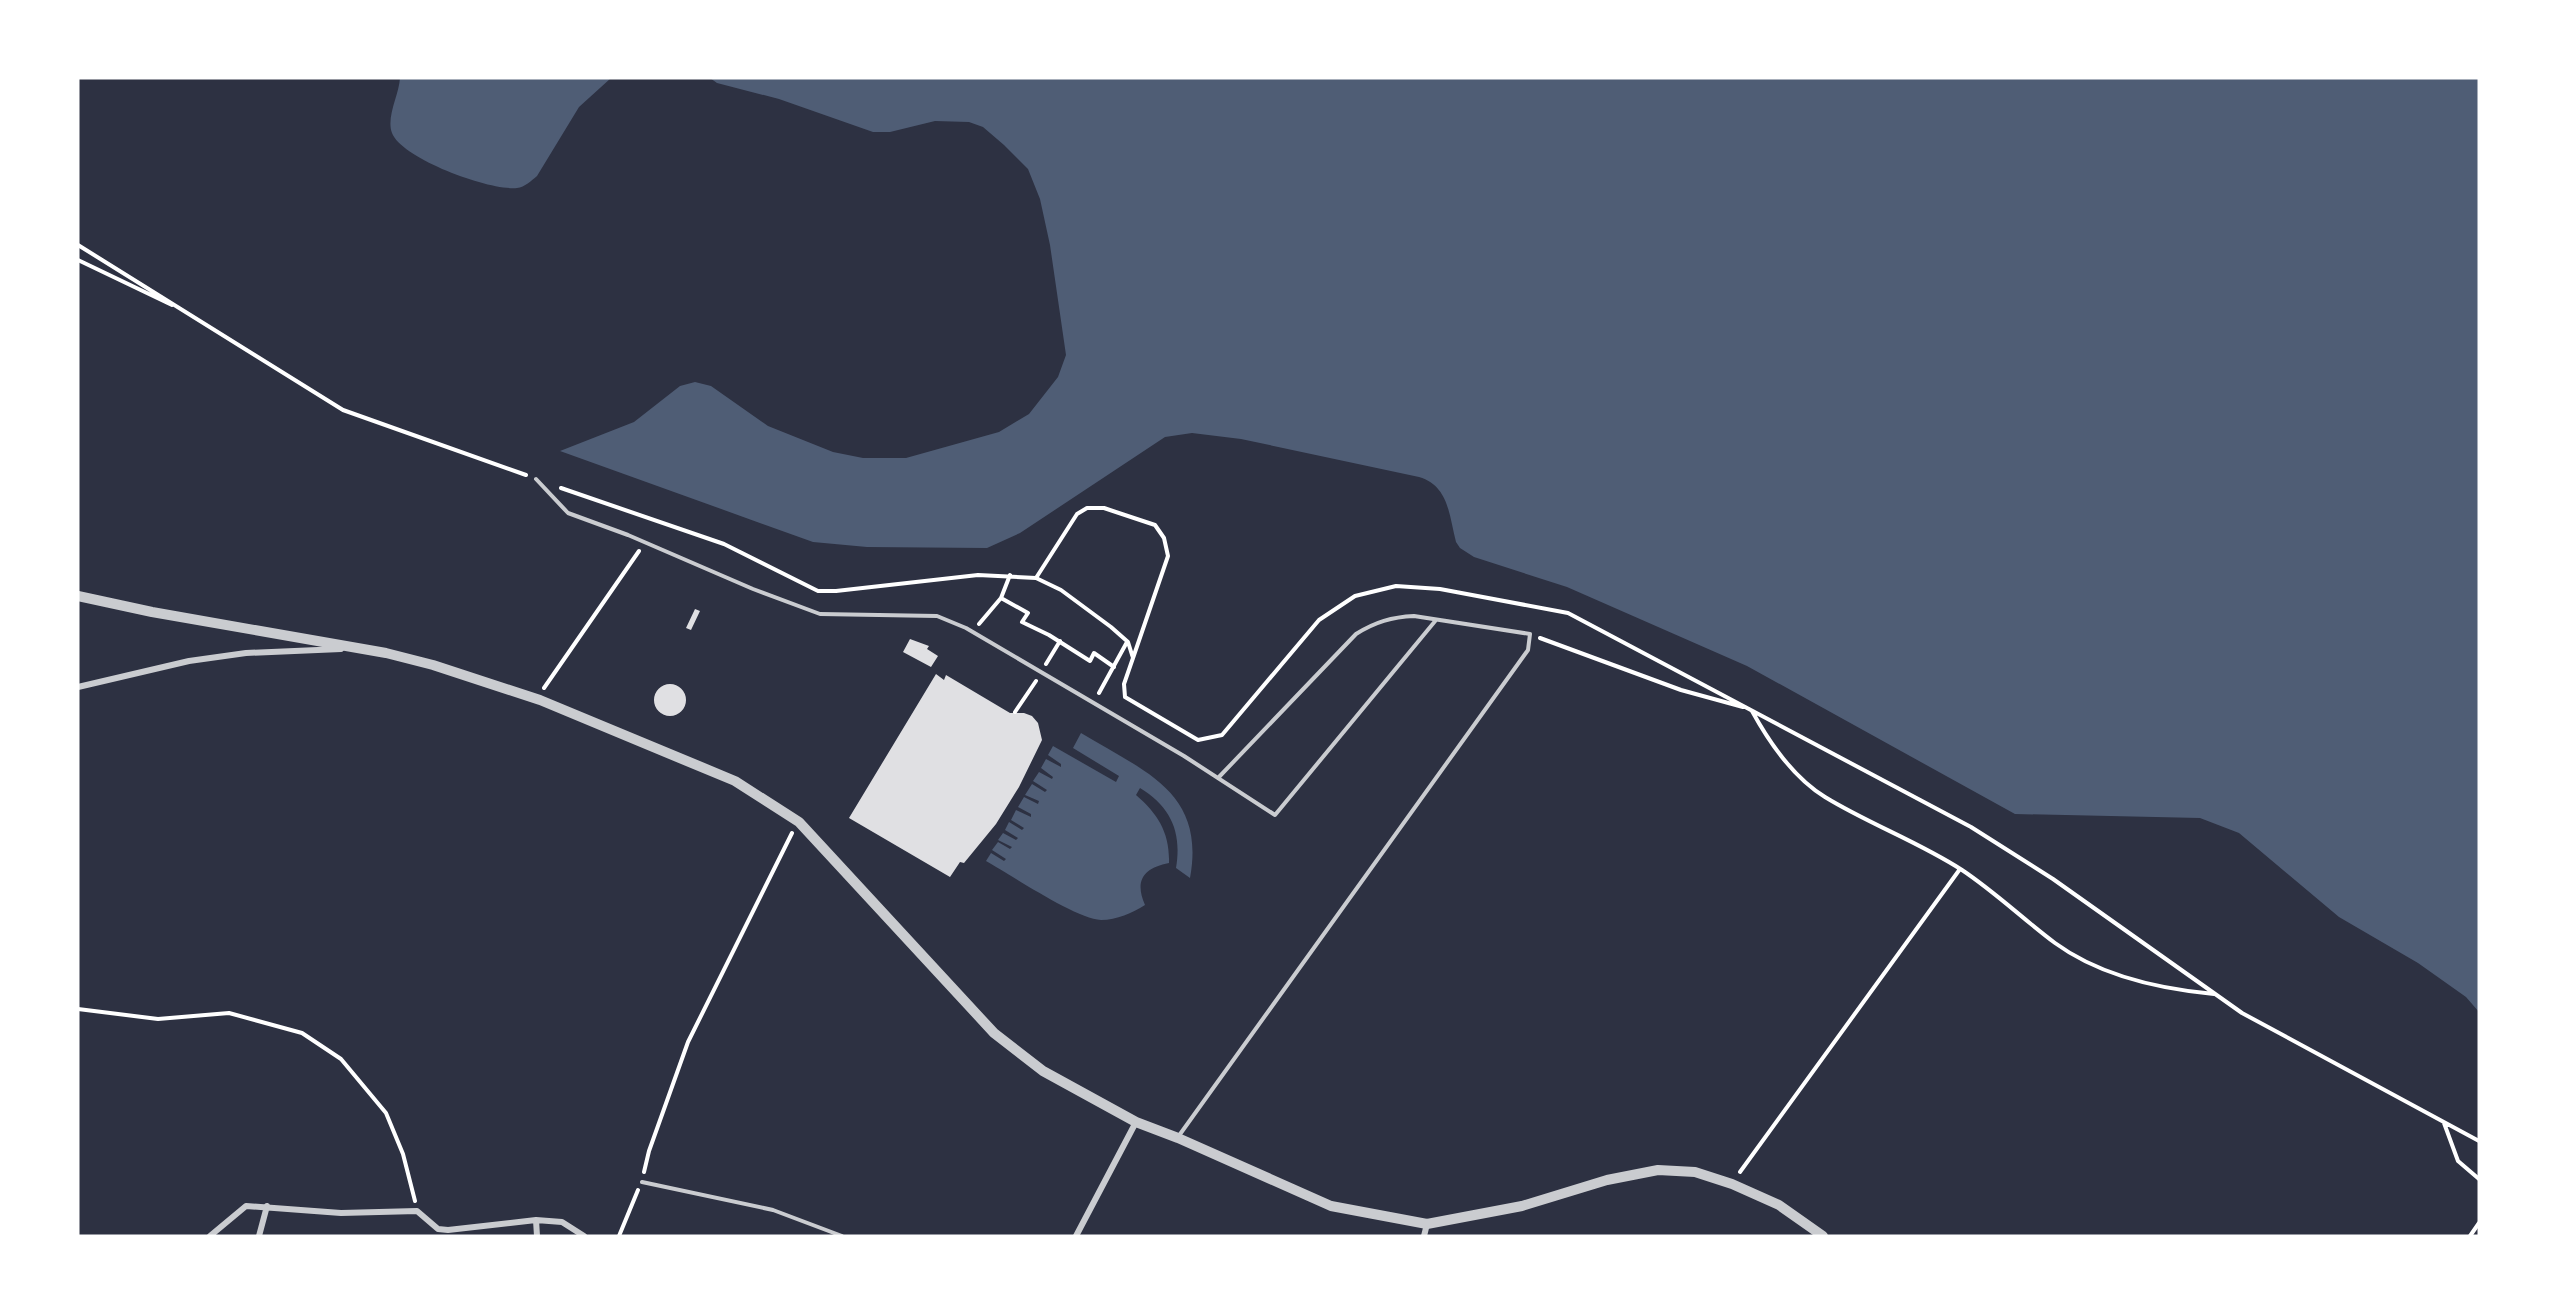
<svg xmlns="http://www.w3.org/2000/svg" width="2557" height="1314" viewBox="0 0 2557 1314" font-family="'Exo 2',sans-serif">
<style>
.water{fill:#4f5d75}
.building{fill:#e0e0e3}
.lines{fill:none;stroke-linecap:round;stroke-linejoin:round}
.path{stroke:#fff;stroke-width:4}
.service{stroke:#caccd0;stroke-width:4}
.minor{stroke:#caccd0;stroke-width:6}
.tertiary{stroke:#caccd0;stroke-width:10}
</style>
<rect width="100%" height="100%" fill="#2d3142"/>
<path class="water" d="M400,78H611L579,107L537,176C531,181 525,187 517,188C490,191 402,159 392,133C386,117 399,95 400,78Z
M710,78H2479V1012L2466,997L2418,963L2339,917L2239,833L2200,818L2015,814L1747,666L1567,587L1474,557L1460,548L1456,542C1449,515 1449,486 1419,477L1241,439L1192,433L1165,437L1020,533L987,548L867,547L813,542L560,451L634,422L680,386L695,382L711,386L768,426L833,452L863,458H906L999,432L1029,414L1058,377L1066,355L1050,245L1040,199L1028,169L1004,145L983,127L969,122L935,121L890,132H873L779,99L717,83Z
M1081,733C1143,771 1206,791 1190,878L1176,868C1182,832 1171,807 1140,788L1136,795C1158,814 1170,833 1169,863C1144,868 1134,880 1145,905C1132,913 1117,920 1101,920C1076,919 1011,875 986,861L991,853L1004,861L1006,859L992,850L998,842L1010,849L1012,847L998,840L1003,833L1016,840L1018,838L1005,830L1009,822L1022,830L1024,828L1011,820L1016,810L1031,817V814L1018,807L1024,797L1038,804L1039,801L1025,795L1032,784L1045,792L1047,790L1033,781L1039,772L1052,779L1053,777L1041,768L1046,759L1061,767V764L1048,755L1053,746L1116,782L1119,776L1073,748Z"/>
<path class="building" d="M695,609L700,611L691,630L686,628Z
M910,639L929,646L927,649L938,656L931,667L903,652Z
M936,674L944,680L946,675L1010,713H1024L1032,716L1038,723L1042,740L1019,787L996,824L964,863L960,862L950,877L849,818Z
M654 700a16 16 0 1 1 32 0a16 16 0 1 1-32 0Z"/>
<g class="lines">
<path class="path" d="M78,245L343,410L526,475
M78,260L172,305
M561,488L724,544L818,591H836L978,575L1036,578L1061,590L1111,627L1128,642L1133,658L1124,684L1125,697L1198,740L1222,735L1319,620L1355,596L1396,586L1440,589L1568,613L1971,827L2053,879L2242,1013L2479,1141
M1036,578L1077,514L1087,508H1104L1155,525L1164,538L1168,556L1133,658
M1001,598L1028,613L1022,622L1049,635L1090,661L1094,653L1114,667
M979,624L1001,598L1010,575
M1540,638L1681,690L1743,707
M1046,664L1060,641
M544,688L639,551
M1099,693L1127,642
M1752,711C1769,742 1794,778 1825,797C1869,824 1919,842 1962,870C1995,892 2023,919 2055,943C2100,976 2160,989 2214,994
M1015,712L1036,681
M78,1009L158,1019L229,1013L302,1033L341,1059L386,1113L403,1154L415,1201
M2444,1123L2458,1161L2479,1179
M644,1172L649,1151L688,1042L792,833
M1740,1172L1960,869
M619,1236L638,1190
M2470,1236L2479,1223"/>
<path class="service" d="M536,479L568,513L628,535L753,589L820,614L937,616L966,628L1184,756L1275,815L1436,620
M1178,1137L1528,650L1530,634L1414,616C1392,617 1375,622 1356,634L1218,778
M642,1182L773,1210L842,1236"/>
<path class="minor" d="M78,687L189,661L246,653L341,649
M536,1220L537,1236
M210,1236L246,1206L341,1213L417,1211L438,1229L448,1230L536,1220L562,1222L584,1236
M259,1236L267,1206
M1076,1236L1136,1122
M1424,1236L1427,1224"/>
<path class="tertiary" d="M78,596L152,612L386,653L433,665L540,700L735,781L799,822L994,1033L1043,1071L1136,1122L1178,1138L1331,1206L1427,1224L1522,1206L1607,1180L1658,1170L1695,1172L1732,1184L1779,1205L1823,1236"/>
</g>
<rect width="2557" height="1314" fill="none" stroke="#ffffff" stroke-width="159"/>
</svg>
